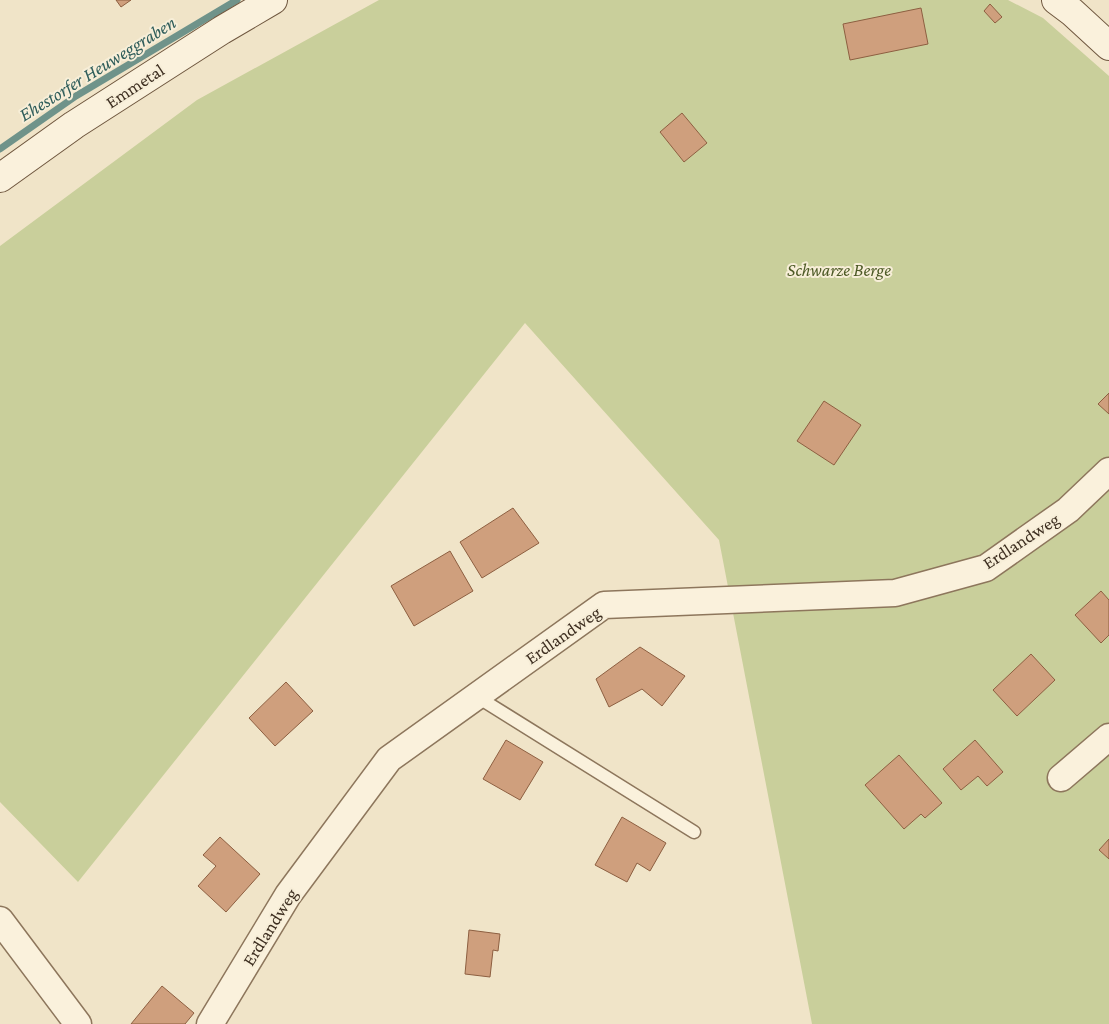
<svg xmlns="http://www.w3.org/2000/svg" width="1109" height="1024" viewBox="0 0 1109 1024" font-family="'Crimson Pro',serif">
<style>
.green{fill:#c9cf9b}
.lines{fill:none;stroke-linecap:round;stroke-linejoin:round}
.stream{stroke:#6f938a;stroke-width:7}
.building{fill:#cf9f7d;stroke:#8d5f41}
.lane-casing{stroke:#8d765c;stroke-width:15}
.street-casing{stroke:#8d765c;stroke-width:29}
.secondary-casing{stroke:#6f573f;stroke-width:30}
.lane{stroke:#faf1dc;stroke-width:12}
.street{stroke:#faf1dc;stroke-width:26}
.secondary{stroke:#faf1dc;stroke-width:28}
.labels{text-anchor:middle;stroke-width:4;stroke-linejoin:round;paint-order:stroke}
.street-label{font-size:18px;fill:#3d2e20;stroke:#f7eed8}
.park-label{font-size:18px;font-style:italic;fill:#4d5a26;stroke:#f7eed8}
.water-label{font-size:19px;font-style:italic;fill:#2f5d5a;stroke:#f7eed8}
</style>
<rect width="100%" height="100%" fill="#f0e4c8"/>
<path class="green" d="M379,0H1008L1043,18L1109,76V1024H812L719,540L525,323L78,882L0,802V246L197,100Z"/>
<g class="lines">
<path class="stream" d="M0,149L76,96L237,0"/>
</g>
<path class="building" d="M116,0H131L121,7Z
M990,4L1002,17L995,23L984,11Z
M921,8L928,44L850,60L843,24Z
M682,113L707,143L684,162L660,132Z
M1109,393V414L1098,404Z
M824,401L861,425L834,465L797,441Z
M513,508L539,543L482,578L460,542Z
M450,551L473,591L414,626L391,586Z
M1101,591L1109,600V635L1101,643L1075,615Z
M640,647L685,676L662,706L642,689L609,707L596,679Z
M1031,654L1055,680L1017,716L993,690Z
M286,682L313,711L275,746L249,718Z
M506,740L543,762L520,800L483,779Z
M975,740L1003,772L987,786L978,776L961,790L943,769Z
M899,755L942,803L925,818L921,814L904,829L865,785Z
M622,817L666,843L650,871L637,863L627,882L595,865Z
M220,837L260,874L226,912L198,886L216,866L203,855Z
M1109,839V859L1099,850Z
M469,930L500,934L498,951L493,950L490,977L465,974Z
M162,986L194,1013L185,1024H131Z"/>
<g class="lines">
<g class="lane-casing">
<path id="lane" d="M476,696L694,832"/>
</g>
<g class="street-casing">
<path id="street" d="M1061,778L1109,737
M0,920L78,1024
M210,1024L288,895L389,759L604,605L895,593L986,568L1068,510L1109,471"/>
</g>
<g class="secondary-casing">
<path id="secondary" d="M1056,0L1072,12L1109,46
M0,178L74,125L222,30L273,0"/>
</g>
<use href="#lane" class="lane"/>
<use href="#street" class="street"/>
<use href="#secondary" class="secondary"/>
</g>
<g class="labels">
<g class="street-label">
<text transform="translate(135 86) rotate(-33)" y="6">Emmetal</text>
<text transform="translate(1021 541) rotate(-33)" y="6">Erdlandweg</text>
<text transform="translate(563 635) rotate(-35)" y="6">Erdlandweg</text>
<text transform="translate(270 927) rotate(-58)" y="6">Erdlandweg</text>
</g>
<g class="park-label">
<text x="839" y="276">Schwarze Berge</text>
</g>
<g class="water-label">
<text transform="translate(97 68) rotate(-32)" y="7">Ehestorfer Heuweggraben</text>
</g>
</g>
</svg>
